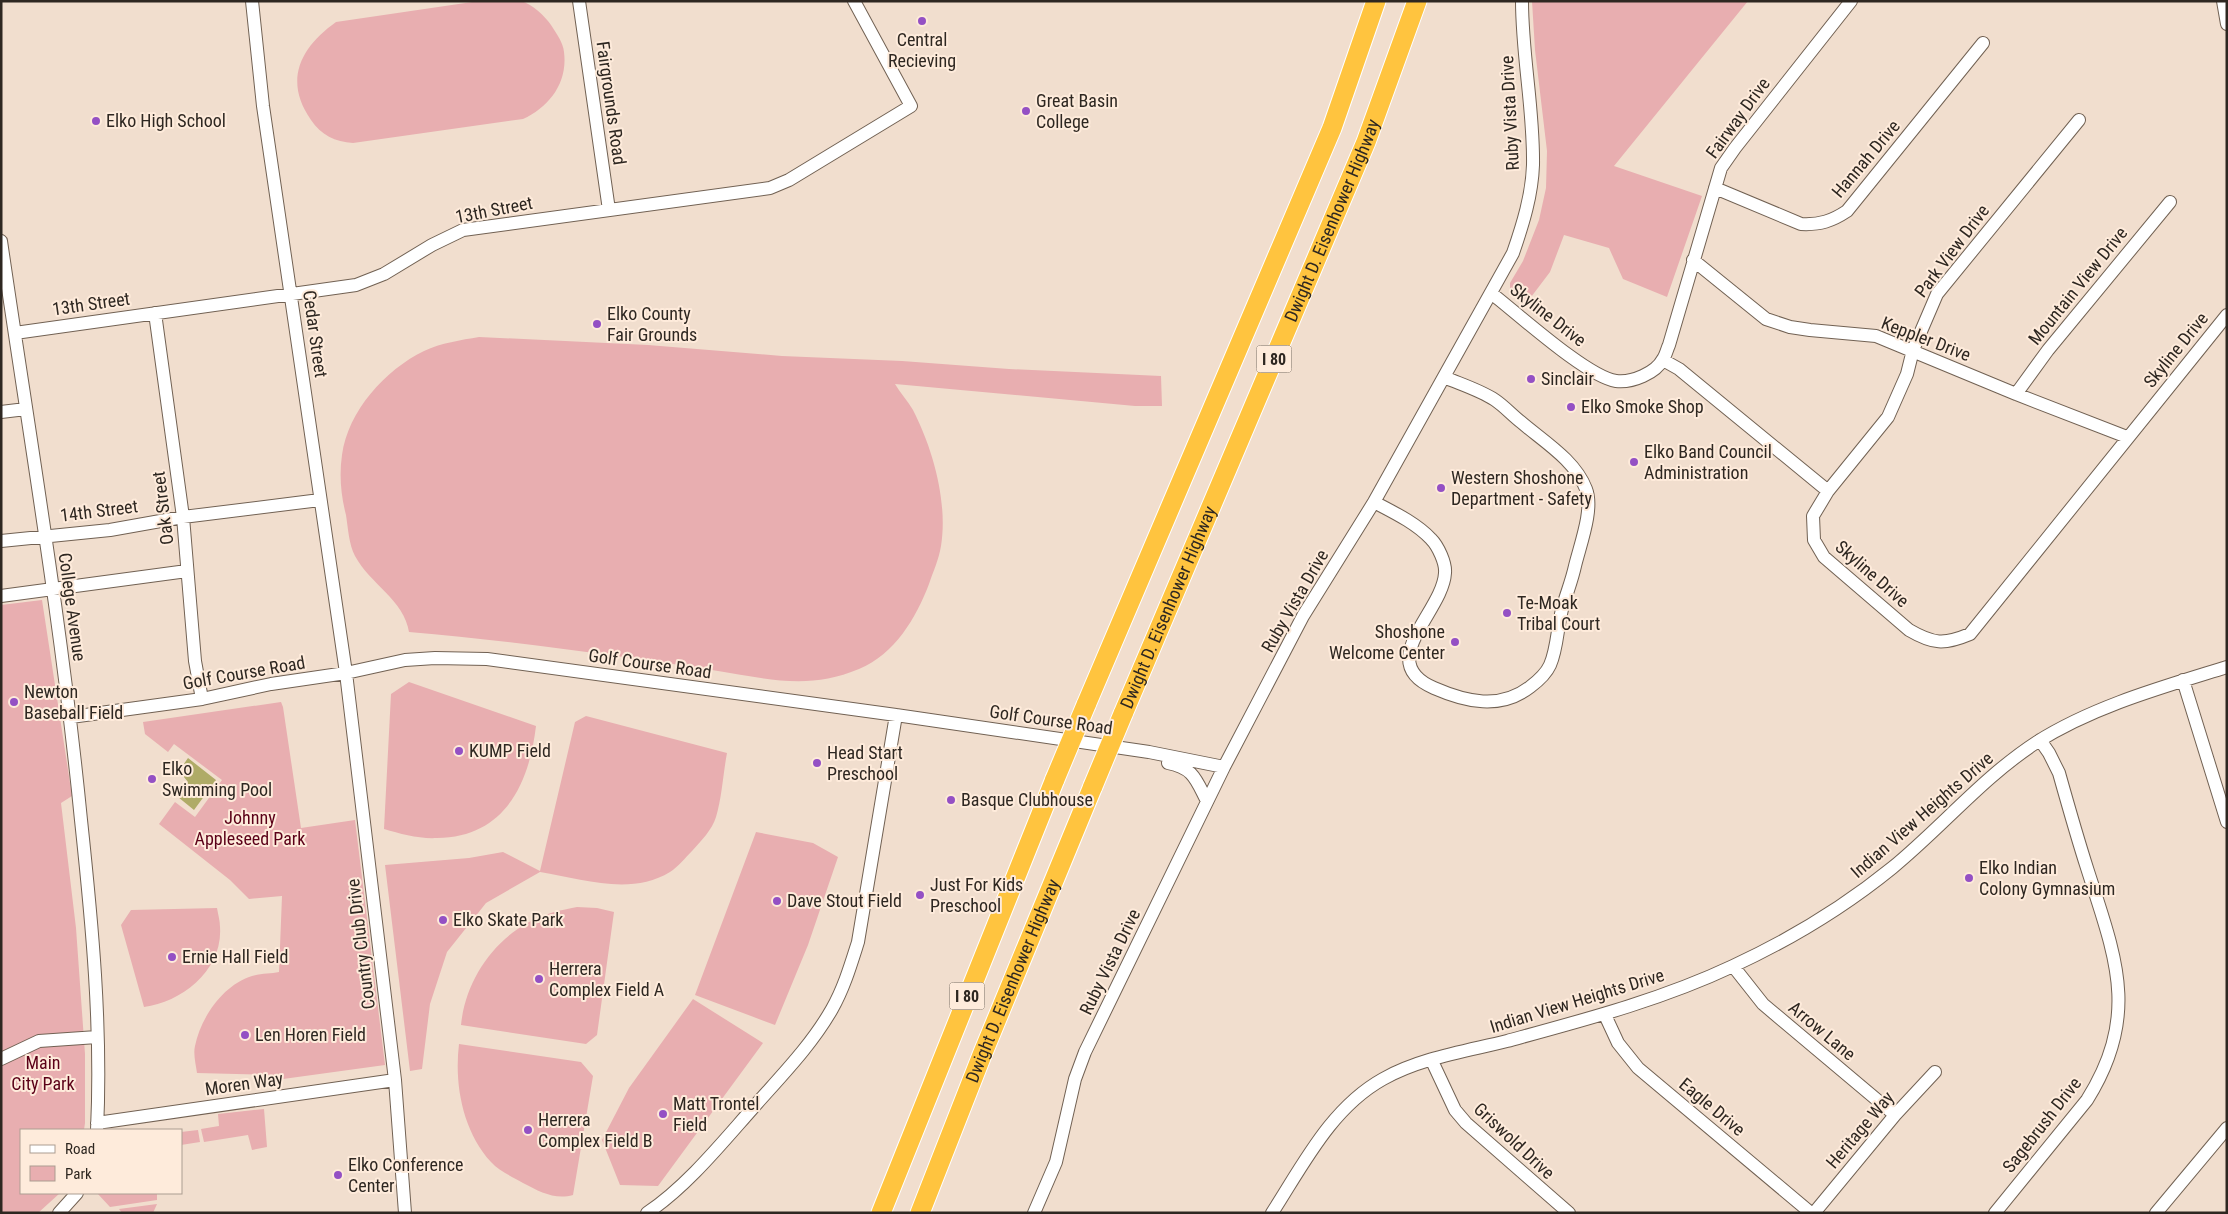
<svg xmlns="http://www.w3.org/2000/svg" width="2228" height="1214" viewBox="0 0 2228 1214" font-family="'Roboto Condensed',sans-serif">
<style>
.green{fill:#e8aeb0}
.water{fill:#afab67}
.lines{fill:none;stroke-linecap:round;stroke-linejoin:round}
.minor-casing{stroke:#716153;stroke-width:14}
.highway-casing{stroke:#fff;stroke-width:21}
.minor{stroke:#fff;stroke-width:12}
.highway{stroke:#ffc43f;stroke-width:19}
.highway-bridge-casing{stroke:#fff;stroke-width:21;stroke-linecap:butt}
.highway-bridge{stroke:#ffc43f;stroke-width:19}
.poi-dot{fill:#9450c4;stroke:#feebdb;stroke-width:2}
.labels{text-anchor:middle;stroke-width:4;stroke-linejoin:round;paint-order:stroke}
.shield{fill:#feebdb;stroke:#6c6259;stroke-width:1}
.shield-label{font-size:16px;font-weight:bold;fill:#2e2721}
.poi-label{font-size:18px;fill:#2e2721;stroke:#feebdb;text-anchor:start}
.street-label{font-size:18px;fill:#2e2721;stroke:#feebdb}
.park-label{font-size:18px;fill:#5b0018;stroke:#feebdb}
</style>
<rect width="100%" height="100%" fill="#f1dece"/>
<path class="green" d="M479,1C492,1 508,0 521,1C532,4 545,16 551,25C556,33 563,42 564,52C568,83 549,107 523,119L353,143C335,142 321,135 311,120C283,80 301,47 336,22Z
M1532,1H1748L1614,166L1702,196L1667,297L1623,279L1609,248L1564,235L1550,272L1525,305L1510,289V283L1523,261L1539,220L1546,188L1547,151L1535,50Z
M479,337L648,345L782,356L902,361L1009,369L1161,376L1162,406H1135L895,384C900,393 908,401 913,410C933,449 948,502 941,546C939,559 933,572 929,584C916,618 895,654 859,669C807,691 765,678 712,670C683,665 653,661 623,657C552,647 481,638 409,632C404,600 370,584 355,556C349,545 348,528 346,515C341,496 339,475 342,455C348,411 385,370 424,351C441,343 461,340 479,337Z
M42,600L72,796L61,803L76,928L85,1054V1123L84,1130H21V1193H60L38,1213H1V605Z
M409,682L536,726C529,785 504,837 437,838C419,839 401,834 384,829L391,694Z
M281,702L283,707L301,828L355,820L385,1065L283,1079L280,1075L197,1073C196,1065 193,1054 195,1046C201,1017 223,985 252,976C261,973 271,974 279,972L282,896L249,899L230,880L159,824L175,802L195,817L222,780L174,744L168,752L145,734L143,722Z
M586,716L727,753C723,774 722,797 716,817C712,830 701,841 692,851C685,858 678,867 670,872C631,896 582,879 540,872L486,903L447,952L430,1004L422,1069L410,1071L385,865L469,858L503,852L540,871L575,722Z
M756,832L813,843L838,857L808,945L775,1025L695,995Z
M577,907L597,908L614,912L597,1035L586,1044L461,1025C466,975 501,928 551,913C559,910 569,909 577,907Z
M217,908C218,914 220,921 220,927C223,970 182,1002 144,1007L121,925L131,910Z
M693,999L763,1043L658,1186L620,1185L602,1140L629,1088Z
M459,1044L581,1062L593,1076L573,1195C555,1200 540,1192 523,1183C513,1177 499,1171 491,1162C463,1131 454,1085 459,1044Z
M264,1109L267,1147L252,1150L248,1135L204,1142L201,1129L219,1126L218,1114Z
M198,1130L200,1142L181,1145V1132Z
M97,1193H157V1200L110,1207Z
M157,1204L153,1213H122L119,1209Z"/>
<path class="water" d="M188,758L216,780L194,810L178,797L188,782L179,771Z"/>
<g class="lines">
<g class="minor-casing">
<path id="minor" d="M252,1L263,106L346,673L395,1080L405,1213
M579,1L609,210
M2223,1L2227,24
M2079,120L1937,294L1913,350L1907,374L1888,417L1828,491L1813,516L1814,540L1824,557L1909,630C1933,644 1944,645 1970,634L2227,315
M1715,188L1801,224C1820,225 1832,221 1847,211L1983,43
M1,241C29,433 62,626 81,820C92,923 102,1027 97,1130
M1693,260L1766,319L1790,327L1810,330L1876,336L2016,394L2127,437
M1491,293C1517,313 1587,377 1616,381C1632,383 1656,373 1663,359C1666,355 1667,349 1669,345L1721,168L1735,148L1851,1
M155,313L183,517L195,661L202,699
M15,333L356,285L384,274L432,245L463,230L770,188L789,180L911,106L854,1
M1663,360L1679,369L1828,491
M2016,394L2048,350L2170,202
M1,412L26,409
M1374,502C1393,512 1416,523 1431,539C1438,546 1446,563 1445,573C1443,612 1373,662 1434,688C1466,702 1500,710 1530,687C1538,681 1546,674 1550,665C1558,647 1557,625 1563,606C1567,592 1572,580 1575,566C1580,545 1594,509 1586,489C1575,460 1543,441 1521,422C1512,415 1504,406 1495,400C1480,390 1460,384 1444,377
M1,541L110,530L183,517L320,500
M1,596L187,571
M2183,680L2227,822
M71,717L202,699L271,684L346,673L405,660L435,658L487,659L896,715L1149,752L1224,767
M1168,763C1194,768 1196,780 1207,801
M1733,966L1763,1004L1895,1115
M1605,1015L1618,1043L1638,1068L1811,1213
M1,1059L39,1041L97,1037
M1432,1061L1455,1110L1466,1123L1569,1213
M97,1123L395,1080
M59,1213L77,1193
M647,1213C686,1187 721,1144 752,1109C780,1077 811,1046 832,1009C844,988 851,964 858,942L896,715
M1034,1213L1056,1162L1075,1079L1085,1052L1224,767L1303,616L1374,502L1513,253C1523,224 1532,195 1533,165C1534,110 1522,56 1522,1
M1272,1213C1303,1165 1331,1108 1383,1079C1420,1058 1467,1051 1507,1041C1584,1020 1661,1000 1733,966C1789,940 1844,907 1892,868C1942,827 1983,777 2037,742C2094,706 2163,687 2227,667
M1814,1213L1895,1115L1935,1072
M1995,1213L2087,1100C2141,1014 2115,956 2087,868C2077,837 2068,805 2059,773L2049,753L2040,740
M2156,1213L2227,1128"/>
</g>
<g class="highway-casing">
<g id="highway">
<path d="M1086,705L1332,128L1376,1"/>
<path id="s1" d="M1123,714L1366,142L1417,1"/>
<path d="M881,1213L1055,779"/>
<path id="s2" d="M920,1213L982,1055L1093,786"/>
</g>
</g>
<use href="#minor" class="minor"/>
<use href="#highway" class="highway"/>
<g class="highway-bridge-casing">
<path id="highway-bridge" d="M1055,779L1086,705
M1093,786L1123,714"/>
</g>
<use href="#highway-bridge" class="highway-bridge"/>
</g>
<g class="poi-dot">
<circle cx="922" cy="21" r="5"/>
<circle cx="1026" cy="111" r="5"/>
<circle cx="96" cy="121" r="5"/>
<circle cx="597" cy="324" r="5"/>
<circle cx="1531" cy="379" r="5"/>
<circle cx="1571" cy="407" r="5"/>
<circle cx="1634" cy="462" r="5"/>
<circle cx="1441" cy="488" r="5"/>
<circle cx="1507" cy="613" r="5"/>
<circle cx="1455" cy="642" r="5"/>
<circle cx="14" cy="702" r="5"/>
<circle cx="459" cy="751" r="5"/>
<circle cx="817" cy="763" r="5"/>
<circle cx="152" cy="779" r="5"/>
<circle cx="951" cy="800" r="5"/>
<circle cx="1969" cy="878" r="5"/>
<circle cx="920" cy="895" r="5"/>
<circle cx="777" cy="901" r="5"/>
<circle cx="443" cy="920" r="5"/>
<circle cx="172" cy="957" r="5"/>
<circle cx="539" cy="979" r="5"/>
<circle cx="245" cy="1035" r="5"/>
<circle cx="663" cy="1114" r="5"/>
<circle cx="528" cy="1130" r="5"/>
<circle cx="338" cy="1175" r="5"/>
</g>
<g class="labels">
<g class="shield">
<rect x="1256.5" y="345.5" width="35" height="27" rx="4"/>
<rect x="949.5" y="982.5" width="35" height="27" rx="4"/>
</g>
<g class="shield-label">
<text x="1274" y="365">I 80</text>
<text x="967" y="1002">I 80</text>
</g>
<g class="poi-label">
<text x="922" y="46" text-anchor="middle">Central<tspan x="922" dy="21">Recieving</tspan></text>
<text x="1036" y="107">Great Basin<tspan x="1036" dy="21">College</tspan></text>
<text x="106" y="127">Elko High School</text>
<text x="607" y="320">Elko County<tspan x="607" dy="21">Fair Grounds</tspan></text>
<text x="1541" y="385">Sinclair</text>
<text x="1581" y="413">Elko Smoke Shop</text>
<text x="1644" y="458">Elko Band Council<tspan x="1644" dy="21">Administration</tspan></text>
<text x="1451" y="484">Western Shoshone<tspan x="1451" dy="21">Department - Safety</tspan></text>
<text x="1517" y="609">Te-Moak<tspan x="1517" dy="21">Tribal Court</tspan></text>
<text x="1445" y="638" text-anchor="end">Shoshone<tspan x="1445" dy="21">Welcome Center</tspan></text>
<text x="24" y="698">Newton<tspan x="24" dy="21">Baseball Field</tspan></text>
<text x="469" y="757">KUMP Field</text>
<text x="827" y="759">Head Start<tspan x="827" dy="21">Preschool</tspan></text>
<text x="162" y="775">Elko<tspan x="162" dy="21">Swimming Pool</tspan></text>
<text x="961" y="806">Basque Clubhouse</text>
<text x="1979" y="874">Elko Indian<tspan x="1979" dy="21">Colony Gymnasium</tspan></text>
<text x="930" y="891">Just For Kids<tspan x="930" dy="21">Preschool</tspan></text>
<text x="787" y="907">Dave Stout Field</text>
<text x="453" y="926">Elko Skate Park</text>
<text x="182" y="963">Ernie Hall Field</text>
<text x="549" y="975">Herrera<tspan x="549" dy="21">Complex Field A</tspan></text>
<text x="255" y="1041">Len Horen Field</text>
<text x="673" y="1110">Matt Trontel<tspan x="673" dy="21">Field</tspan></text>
<text x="538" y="1126">Herrera<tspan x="538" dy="21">Complex Field B</tspan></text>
<text x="348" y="1171">Elko Conference<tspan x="348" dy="21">Center</tspan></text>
</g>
<g class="street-label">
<text transform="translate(611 103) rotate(82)" y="6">Fairgrounds Road</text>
<text transform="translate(1510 113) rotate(-93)" y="6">Ruby Vista Drive</text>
<text transform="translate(1738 118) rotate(-54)" y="6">Fairway Drive</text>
<text transform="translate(1866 159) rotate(-50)" y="6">Hannah Drive</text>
<text transform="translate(494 210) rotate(-11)" y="6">13th Street</text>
<text dy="6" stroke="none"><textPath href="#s1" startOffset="536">Dwight D. Eisenhower Highway</textPath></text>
<text transform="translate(1952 251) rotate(-53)" y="6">Park View Drive</text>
<text transform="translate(2078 286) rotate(-51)" y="6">Mountain View Drive</text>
<text transform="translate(91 304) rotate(-8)" y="6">13th Street</text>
<text transform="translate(1548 315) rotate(38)" y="6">Skyline Drive</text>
<text transform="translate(315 334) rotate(82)" y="6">Cedar Street</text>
<text transform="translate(1926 339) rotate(21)" y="6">Keppler Drive</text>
<text transform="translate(2176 350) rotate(-51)" y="6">Skyline Drive</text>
<text transform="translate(163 508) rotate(-97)" y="6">Oak Street</text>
<text transform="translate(99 511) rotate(-7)" y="6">14th Street</text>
<text transform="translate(1872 574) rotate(41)" y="6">Skyline Drive</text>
<text transform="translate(1295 601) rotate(-60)" y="6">Ruby Vista Drive</text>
<text transform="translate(72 607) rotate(82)" y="6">College Avenue</text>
<text dy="6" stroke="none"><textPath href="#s1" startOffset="116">Dwight D. Eisenhower Highway</textPath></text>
<text transform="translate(650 664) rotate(8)" y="6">Golf Course Road</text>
<text transform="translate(244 673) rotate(-10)" y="6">Golf Course Road</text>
<text transform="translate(1051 720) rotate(8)" y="6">Golf Course Road</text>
<text transform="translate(1922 815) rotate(-41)" y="6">Indian View Heights Drive</text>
<text transform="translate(361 944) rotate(-97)" y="6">Country Club Drive</text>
<text transform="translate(1110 962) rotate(-64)" y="6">Ruby Vista Drive</text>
<text dy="6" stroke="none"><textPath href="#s2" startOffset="250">Dwight D. Eisenhower Highway</textPath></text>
<text transform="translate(1577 1001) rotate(-17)" y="6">Indian View Heights Drive</text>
<text transform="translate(1822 1031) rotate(40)" y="6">Arrow Lane</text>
<text transform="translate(244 1084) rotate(-8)" y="6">Moren Way</text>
<text transform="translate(1712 1107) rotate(40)" y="6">Eagle Drive</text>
<text transform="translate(2042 1125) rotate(-52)" y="6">Sagebrush Drive</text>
<text transform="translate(1860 1130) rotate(-50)" y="6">Heritage Way</text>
<text transform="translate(1514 1141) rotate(43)" y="6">Griswold Drive</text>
</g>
<g class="park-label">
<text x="250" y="824">Johnny<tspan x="250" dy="21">Appleseed Park</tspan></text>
<text x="43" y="1069">Main<tspan x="43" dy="21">City Park</tspan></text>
</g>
</g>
<rect width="2228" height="1214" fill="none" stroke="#2e2721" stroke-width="5"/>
<rect x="20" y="1129" width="162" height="65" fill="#feebdb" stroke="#ab9d91"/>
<rect x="30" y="1145" width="25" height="8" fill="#ffffff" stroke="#ab9d91"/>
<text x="65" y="1154" font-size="15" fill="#2e2721">Road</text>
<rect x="30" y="1166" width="25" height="15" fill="#e8aeb0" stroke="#ab9d91"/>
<text x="65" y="1179" font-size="15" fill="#2e2721">Park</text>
</svg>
